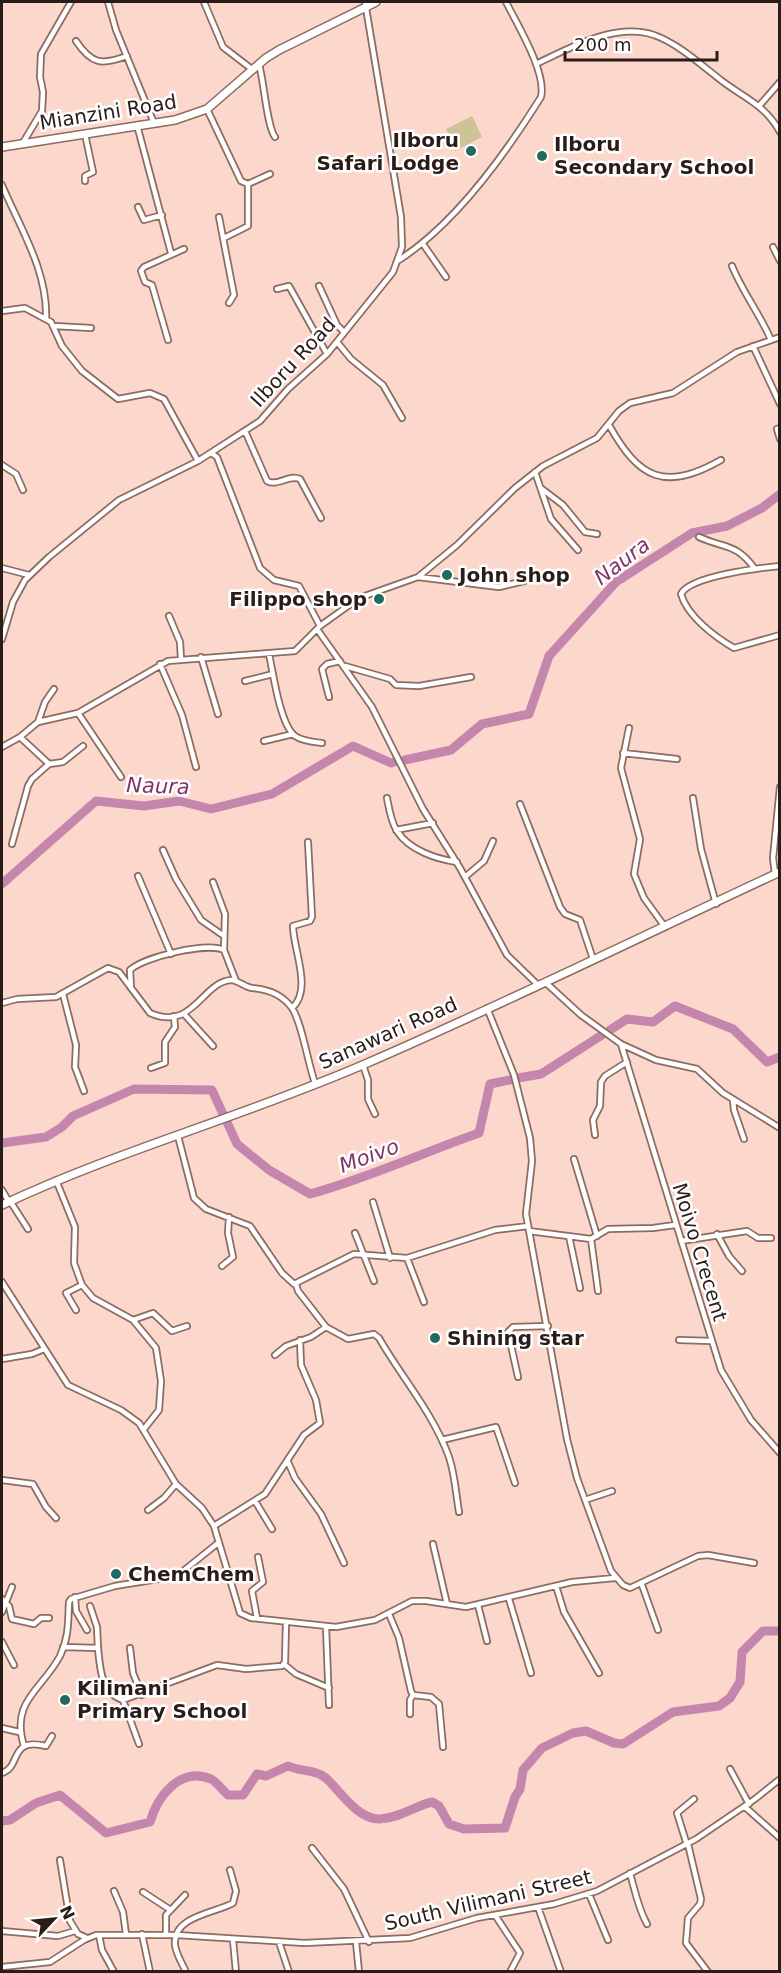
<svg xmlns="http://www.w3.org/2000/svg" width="781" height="1973" viewBox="0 0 781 1973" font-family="'DejaVu Sans',sans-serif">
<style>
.green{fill:#cdc397}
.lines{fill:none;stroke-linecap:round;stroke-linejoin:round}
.river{stroke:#c586ae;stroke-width:9}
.street-casing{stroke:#8c6c61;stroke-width:8}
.secondary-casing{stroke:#8c6c61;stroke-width:10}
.street{stroke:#fff;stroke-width:4.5}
.secondary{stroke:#fff;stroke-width:7}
.poi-dot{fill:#226a5f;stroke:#fff;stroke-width:2}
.labels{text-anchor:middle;stroke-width:5;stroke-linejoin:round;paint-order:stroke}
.street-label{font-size:20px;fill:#2a1d19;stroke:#fff}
.poi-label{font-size:20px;font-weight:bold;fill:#2a1d19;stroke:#fff;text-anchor:start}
.water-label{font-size:21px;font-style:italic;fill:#7f3367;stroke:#fff}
</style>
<rect width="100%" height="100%" fill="#fcd7cb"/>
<path class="green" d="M472,116L482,137L455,151L446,129Z"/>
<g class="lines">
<path class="river" d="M405,760L451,750L482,724L529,714L549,656L616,582L692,533L727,526L762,508L780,494
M2,884L96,801L144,806L179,801L211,809L272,794L353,746L391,763L397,761
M610,1030L627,1019L653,1022L675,1006L733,1029L767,1062L780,1057
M518,1078L541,1074L602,1035
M227,1122L237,1144L269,1170L310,1194C368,1178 422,1153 479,1133L490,1084L510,1080
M2,1143L46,1137L62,1127L73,1116L134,1089L212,1090L223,1114
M2,1821L10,1820L36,1803L60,1795L106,1833L150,1822C157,1797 180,1766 211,1779C217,1782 222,1790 228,1795H243L257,1774L266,1776L288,1766C301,1772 315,1769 326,1778C340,1791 358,1820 380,1819C400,1818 415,1806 432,1802L439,1806L449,1824L464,1829L505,1828L515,1797L520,1789L523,1770L542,1748L573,1733L586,1731L614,1743L623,1744L673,1712L719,1706L730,1698L740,1682L742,1652L763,1631H780"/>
<g class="street-casing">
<path id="street" d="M108,2L116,30L154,123
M204,2L223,47L253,70
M76,41C92,65 102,65 127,56
M259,64C264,82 267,127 275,137
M536,64C570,48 615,22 654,35C679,44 701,65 722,81C746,99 765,105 780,132
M759,106L780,82
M207,109L241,181L248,184L270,174
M137,125L171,253
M85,134L93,172L85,176V181
M24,141L42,111L43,92L40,77L41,54L71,2
M2,185C20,228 48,271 46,319
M138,207L144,220L162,215
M219,217L234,295L229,303
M224,238L248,226V184
M423,244L446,277
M773,247L780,261
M399,260C455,224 506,153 541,97C547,73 517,24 506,2
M732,266C743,293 760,314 771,340
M319,286L337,325L344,332
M277,289L289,286L327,354
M2,311L25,308L51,322L62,346L82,371L118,399L150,393L164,399L198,461
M54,326L91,328
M168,340L152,285L145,282L141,271L144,267L184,249
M337,342L351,359L383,385L402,418
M753,346L780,404
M609,425C639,479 665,492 721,460
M780,428L777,429L780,439
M245,431L267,481C277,487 289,474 300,479L321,518
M211,453L217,457L260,568L274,580L299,586L320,626
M2,465L16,474L23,490
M535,472L551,519L578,550
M542,489L563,505L585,532L597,534
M699,537C726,549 736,543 755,569
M780,566C759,568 690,576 681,594C687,616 715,637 734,648L780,635
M2,568L29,575
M418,577L499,587L524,581
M169,616L180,642L181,659
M317,629L372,707L423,809L460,868L507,955L538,985
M2,639L13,602L25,580L49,557L119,500L198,461L260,421L288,389L327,354L393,272L402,247L401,217L365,2
M269,654C273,672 280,725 295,736C302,741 313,742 322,743
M201,657L218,714
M160,664L182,715L196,767
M345,666L390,679L396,685L419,686L471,677
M245,681L273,674
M329,697L322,669L327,664L340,661
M78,713L121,777
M38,722L45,702L54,689
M629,728L621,768L640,839L634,874L644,898L665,927
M264,741L293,734
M2,747L20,737L38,722L78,713L168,661L295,651L320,626L359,598L418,577L457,545L515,488L543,466L597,438L619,411L630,403L673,393L737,352L780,337
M623,753L677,759
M49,764L63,762L83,746
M387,798C389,809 391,822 397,831C409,850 436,859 457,862
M693,798L701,849L716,904
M520,804L560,907L565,914L580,920L593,959
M396,830L433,823
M12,844L28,786L32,779L49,764L20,737
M163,850L176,879L201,920L224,936
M775,874L773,858L780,787
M138,876L171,954
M465,877L484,861L493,841
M213,882L225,914L224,950
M545,982L581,1015L621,1044L656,1060L697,1069L723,1093L780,1128
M131,988L130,970C144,957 206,942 224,950L236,981
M63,994L76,1045L75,1067L84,1091
M2,1003L17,999L56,997L108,968L119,972L150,1013C193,1032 202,982 231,980C238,980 244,987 252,988C268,989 282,994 292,1008C302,1023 308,1064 315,1083
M292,1008C313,990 293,949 293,926L310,921L312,917L308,842
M487,1008L514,1075L530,1138L532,1161L526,1214L567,1439L577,1478L611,1571L623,1585L630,1588L698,1556L708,1555L754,1563
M184,1014L213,1046
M621,1044L721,1370L751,1420L780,1453
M363,1065L368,1080V1099L375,1114
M151,1068L165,1063V1042L175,1027L174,1016
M733,1100L734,1110L744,1139
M595,1135L593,1120L600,1106L601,1082L605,1076L627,1062
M178,1136L194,1198L206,1209L250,1226L282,1273L294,1284L354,1254L407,1258L495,1230L528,1226
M574,1159L597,1236
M56,1180L75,1227L74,1263L82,1285L93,1298L133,1320L156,1348L161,1381L159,1410L144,1429
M2,1190L9,1202
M10,1201L28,1229
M373,1202L390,1258
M529,1231L591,1239L608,1229L653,1228L675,1225
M355,1233L374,1281
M717,1234L729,1256L742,1271
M569,1236L580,1288
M591,1239L598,1291
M681,1241L747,1231L758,1238H771
M407,1258L424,1302
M222,1266L233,1257L228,1233L229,1217
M2,1282L68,1385L121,1410L139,1423L176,1484L202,1508L214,1526L240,1613L251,1618L336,1627L375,1620L412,1601H426L466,1607L572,1582L615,1578
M296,1284L298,1291L326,1327L348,1339L374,1334L379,1338C402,1378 433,1413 449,1457C455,1475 456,1494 459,1512
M76,1310L66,1293L82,1285
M133,1320L153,1313L172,1331L187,1326
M679,1340L711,1341
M275,1355L286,1346L311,1337L326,1327
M2,1359L32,1354L44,1349
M518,1377L508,1332L513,1327L548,1326
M442,1440L496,1427L515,1483
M288,1462L295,1478L321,1514L344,1563
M2,1480L33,1484L46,1507L56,1518
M585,1500L612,1491
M255,1501L272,1529
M148,1510L164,1498L176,1484
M214,1526L265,1494L304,1435L320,1423L316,1400L301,1365L300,1340
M433,1544L447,1604
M642,1585L658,1630
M556,1586L564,1612L599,1673
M75,1597L76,1611L87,1630
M2,1599L9,1606L12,1619L34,1624L41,1618H49
M509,1599L531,1673
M478,1605L487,1641
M90,1606L97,1627L98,1648
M2,1612L12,1587
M389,1614L399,1638L411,1691L413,1695L431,1697L439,1704L443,1747
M257,1618L252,1591L263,1582L258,1557
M326,1627L329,1705
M2,1642L14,1665
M63,1647L98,1648C100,1669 101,1693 123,1700L217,1665L246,1669L282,1666L285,1662L286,1622
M130,1648L133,1673L142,1695
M285,1665L296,1674L329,1688
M123,1700L139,1744
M410,1714V1700L413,1695
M2,1728L19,1732
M24,1746C10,1701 42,1690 60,1656C69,1637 68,1622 69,1602L71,1599L115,1586L177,1576L218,1543
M730,1769L749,1804
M2,1773C22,1767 8,1737 46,1746L52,1736
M745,1807L780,1838
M688,1844L701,1899L700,1904L688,1918L686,1943L708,1972
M687,1845L677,1813L694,1799
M312,1848L344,1889L369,1942
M60,1860L70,1921L78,1934L87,1938
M630,1873C635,1891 638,1908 647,1924
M114,1891L123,1912L126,1934
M143,1892L169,1909
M589,1894L608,1940
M538,1907L561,1972
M495,1915L520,1953L510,1972
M2,1931L58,1936L75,1931
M142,1934L150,1972
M99,1935L102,1950L114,1972
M166,1935V1915L185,1895
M233,1940L236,1972
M279,1942L289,1972
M356,1942L359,1972
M2,1967L50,1962L84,1940L96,1935H177L304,1943L410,1938L477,1918L554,1904L597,1891L696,1839L755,1799L780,1779
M186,1972C182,1963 176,1954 175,1945C172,1916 216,1913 233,1903L236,1891L230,1870"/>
</g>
<g class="secondary-casing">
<path id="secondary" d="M2,147L175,120L207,109L266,58L279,50L376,2
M2,1205C119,1150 245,1116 365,1064C504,1004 642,936 780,872"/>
</g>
<use href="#street" class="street"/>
<use href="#secondary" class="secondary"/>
</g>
<g class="poi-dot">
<circle cx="471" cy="151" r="6"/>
<circle cx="542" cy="156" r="6"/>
<circle cx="447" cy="575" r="6"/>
<circle cx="379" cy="599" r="6"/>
<circle cx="435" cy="1338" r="6"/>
<circle cx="116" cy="1574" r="6"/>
<circle cx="65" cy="1700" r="6"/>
</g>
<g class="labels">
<g class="street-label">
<text transform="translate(108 112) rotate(-9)" y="7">Mianzini Road</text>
<text transform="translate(293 362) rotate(-47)" y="7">Ilboru Road</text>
<text transform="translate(388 1033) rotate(-24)" y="7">Sanawari Road</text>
<text transform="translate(700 1252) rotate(73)" y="7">Moivo Crecent</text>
<text transform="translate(488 1900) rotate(-13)" y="7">South Vilimani Street</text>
</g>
<g class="poi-label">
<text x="459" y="147" text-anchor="end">Ilboru<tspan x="459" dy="23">Safari Lodge</tspan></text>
<text x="554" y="151">Ilboru<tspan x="554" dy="23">Secondary School</tspan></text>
<text x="459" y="582">John shop</text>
<text x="367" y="606" text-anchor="end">Filippo shop</text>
<text x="447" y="1345">Shining star</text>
<text x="128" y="1581">ChemChem</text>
<text x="77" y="1695">Kilimani<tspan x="77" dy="23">Primary School</tspan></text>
</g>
<g class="water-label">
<text transform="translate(622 561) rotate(-37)" y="7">Naura</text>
<text transform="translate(158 786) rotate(2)" y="7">Naura</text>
<text transform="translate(369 1156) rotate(-20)" y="7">Moivo</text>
</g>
</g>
<rect width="781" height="1973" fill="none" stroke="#2a1d19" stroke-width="6"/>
<g transform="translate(54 1919) rotate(64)" stroke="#ffffff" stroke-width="4.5" paint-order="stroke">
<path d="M0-4.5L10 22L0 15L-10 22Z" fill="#2a1d19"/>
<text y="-9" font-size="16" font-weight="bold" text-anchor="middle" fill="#2a1d19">N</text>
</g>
<path d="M565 51v9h152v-9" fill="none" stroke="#2a1d19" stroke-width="3"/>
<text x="574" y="51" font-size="18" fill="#2a1d19" stroke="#ffffff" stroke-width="4.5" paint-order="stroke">200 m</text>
</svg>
